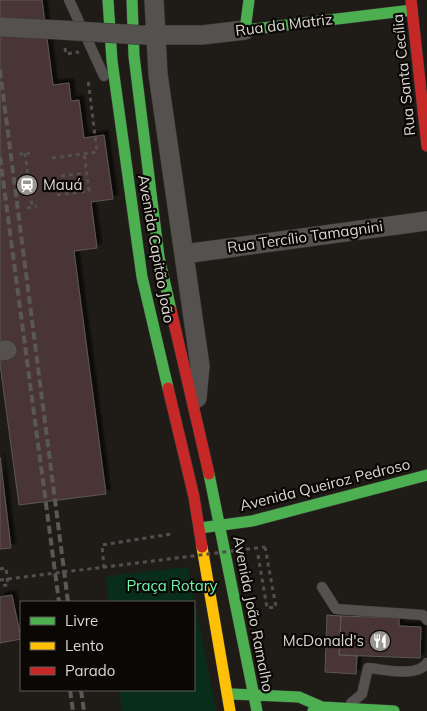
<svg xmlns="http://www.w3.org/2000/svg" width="427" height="711" viewBox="0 0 427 711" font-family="Mulish,sans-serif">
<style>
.green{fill:#092d1b}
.building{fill:#483434;stroke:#5c5856;filter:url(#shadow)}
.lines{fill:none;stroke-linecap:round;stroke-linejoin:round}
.lane-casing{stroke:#3b3835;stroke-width:11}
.street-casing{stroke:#3b3835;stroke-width:20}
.fast-casing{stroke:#3b3835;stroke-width:12}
.slow-casing{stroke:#3b3835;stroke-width:12}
.jam-casing{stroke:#3b3835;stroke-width:12}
.path{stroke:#52504e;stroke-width:3;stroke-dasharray:4 4;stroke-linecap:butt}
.lane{stroke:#54514e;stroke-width:10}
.street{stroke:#54514e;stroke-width:19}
.fast{stroke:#4caf50;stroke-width:11}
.slow{stroke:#ffc107;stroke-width:11}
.jam{stroke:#c62828;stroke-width:11}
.rail{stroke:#5a5854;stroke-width:4;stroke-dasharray:8 4;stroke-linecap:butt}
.street-bridge-casing{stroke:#3b3835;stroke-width:20;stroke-linecap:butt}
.path-bridge{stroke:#52504e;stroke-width:3;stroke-dasharray:4 4;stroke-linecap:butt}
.street-bridge{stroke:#54514e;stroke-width:19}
.labels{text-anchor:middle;stroke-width:4.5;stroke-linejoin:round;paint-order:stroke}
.street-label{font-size:15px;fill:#dbd7d2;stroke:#0a0705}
.poi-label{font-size:15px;fill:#dbd7d2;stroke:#0a0705;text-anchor:start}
.park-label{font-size:15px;fill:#6ff9b0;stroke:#0a0705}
</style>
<defs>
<filter id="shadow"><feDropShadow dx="4.5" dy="-4.5" stdDeviation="1" flood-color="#0009"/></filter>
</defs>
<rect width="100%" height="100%" fill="#1f1c18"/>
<path class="green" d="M188,567L216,711H122L119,690H194V602H109L106,576Z"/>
<path class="building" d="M0,0H42L53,85L69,83L71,101L79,100L84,138L104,135L113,199L91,202L97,248L74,251L106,494L19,505L0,364Z
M0,457L11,548L0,549Z
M12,595L21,639L0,643V597Z
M327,615L341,616L339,655L357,656L356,674L325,672Z
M341,616L399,618V626L421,627L420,658L339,655Z"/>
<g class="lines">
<g class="lane-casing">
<path id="lane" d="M69,0L104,76
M322,587L336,609L423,615L427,620
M351,703L362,694L368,668C383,669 417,678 427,663"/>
</g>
<g class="street-casing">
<path id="street" d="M154,0L158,74L200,366L197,398
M0,27L61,30
M144,35H202L245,30
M184,254L427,221
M0,351L7,350"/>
</g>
<g class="fast-casing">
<path id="fast" d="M108,0L112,61L142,277L168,388
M132,0L134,56L159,257L171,310
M249,0L245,30L412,10
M209,474L257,711
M200,528L252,521L427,475
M231,694L299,697L322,707L394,711
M313,711L322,707"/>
</g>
<g class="slow-casing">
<path id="slow" d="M202,547L230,711"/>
</g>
<g class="jam-casing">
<path id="jam" d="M411,0L427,146
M171,310L209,474
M168,388L194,497L202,547"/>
</g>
<path class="path" d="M65,48L66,54L79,52
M25,153L32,207
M19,154L30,153
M52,158L97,152L88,79
M61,176L86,173
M57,195L89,191L84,154
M27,208L37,206
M258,555L267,608L276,607L265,547
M104,568L102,545L171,534
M0,569L6,568L8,585L0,586"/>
<use href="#lane" class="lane"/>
<use href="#street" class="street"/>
<use href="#fast" class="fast"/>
<use href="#slow" class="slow"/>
<use href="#jam" class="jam"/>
<path class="rail" d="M0,70L68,602
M0,157L59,602
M70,690L73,711
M81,690L84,711"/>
<g class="street-bridge-casing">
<path id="street-bridge" d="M61,30L140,35"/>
</g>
<path class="path-bridge" d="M0,580L265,547"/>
<use href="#street-bridge" class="street-bridge"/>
</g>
<defs>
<g id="station-disc" transform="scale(1.125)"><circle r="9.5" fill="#999691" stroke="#0a0705"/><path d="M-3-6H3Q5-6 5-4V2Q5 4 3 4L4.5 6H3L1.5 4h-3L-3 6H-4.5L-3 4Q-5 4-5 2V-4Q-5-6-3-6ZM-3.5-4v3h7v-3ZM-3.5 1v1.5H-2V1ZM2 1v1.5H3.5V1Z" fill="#fff"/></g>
<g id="restaurant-disc" transform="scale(1.125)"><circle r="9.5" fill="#999691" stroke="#0a0705"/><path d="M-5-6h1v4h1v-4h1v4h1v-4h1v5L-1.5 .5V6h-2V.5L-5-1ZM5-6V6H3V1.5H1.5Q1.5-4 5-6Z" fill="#fff"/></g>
</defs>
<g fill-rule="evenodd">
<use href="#station-disc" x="27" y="185"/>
<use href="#restaurant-disc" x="380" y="641"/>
</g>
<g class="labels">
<g class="street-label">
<text transform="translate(284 25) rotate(-7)" y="5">Rua da Matriz</text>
<text transform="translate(404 75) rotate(-96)" y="5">Rua Santa Cecília</text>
<text transform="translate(305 237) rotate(-8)" y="5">Rua Tercílio Tamagnini</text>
<text transform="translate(156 249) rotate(80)" y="5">Avenida Capitão João</text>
<text transform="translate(325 485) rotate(-14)" y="5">Avenida Queiroz Pedroso</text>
<text transform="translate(253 614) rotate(79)" y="5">Avenida João Ramalho</text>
</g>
<g class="poi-label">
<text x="43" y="190">Mauá</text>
<text x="364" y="646" text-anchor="end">McDonald's</text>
</g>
<g class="park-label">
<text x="172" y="591">Praça Rotary</text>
</g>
</g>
<rect x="20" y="601" width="175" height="90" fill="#0a0705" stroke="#5e5a57"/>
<rect x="30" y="617" width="25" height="8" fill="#4caf50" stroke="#5e5a57"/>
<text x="65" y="626" font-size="15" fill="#dbd7d2">Livre</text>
<rect x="30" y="642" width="25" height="8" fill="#ffc107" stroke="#5e5a57"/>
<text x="65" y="651" font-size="15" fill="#dbd7d2">Lento</text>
<rect x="30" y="667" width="25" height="8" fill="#c62828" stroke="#5e5a57"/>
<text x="65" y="676" font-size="15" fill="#dbd7d2">Parado</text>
</svg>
